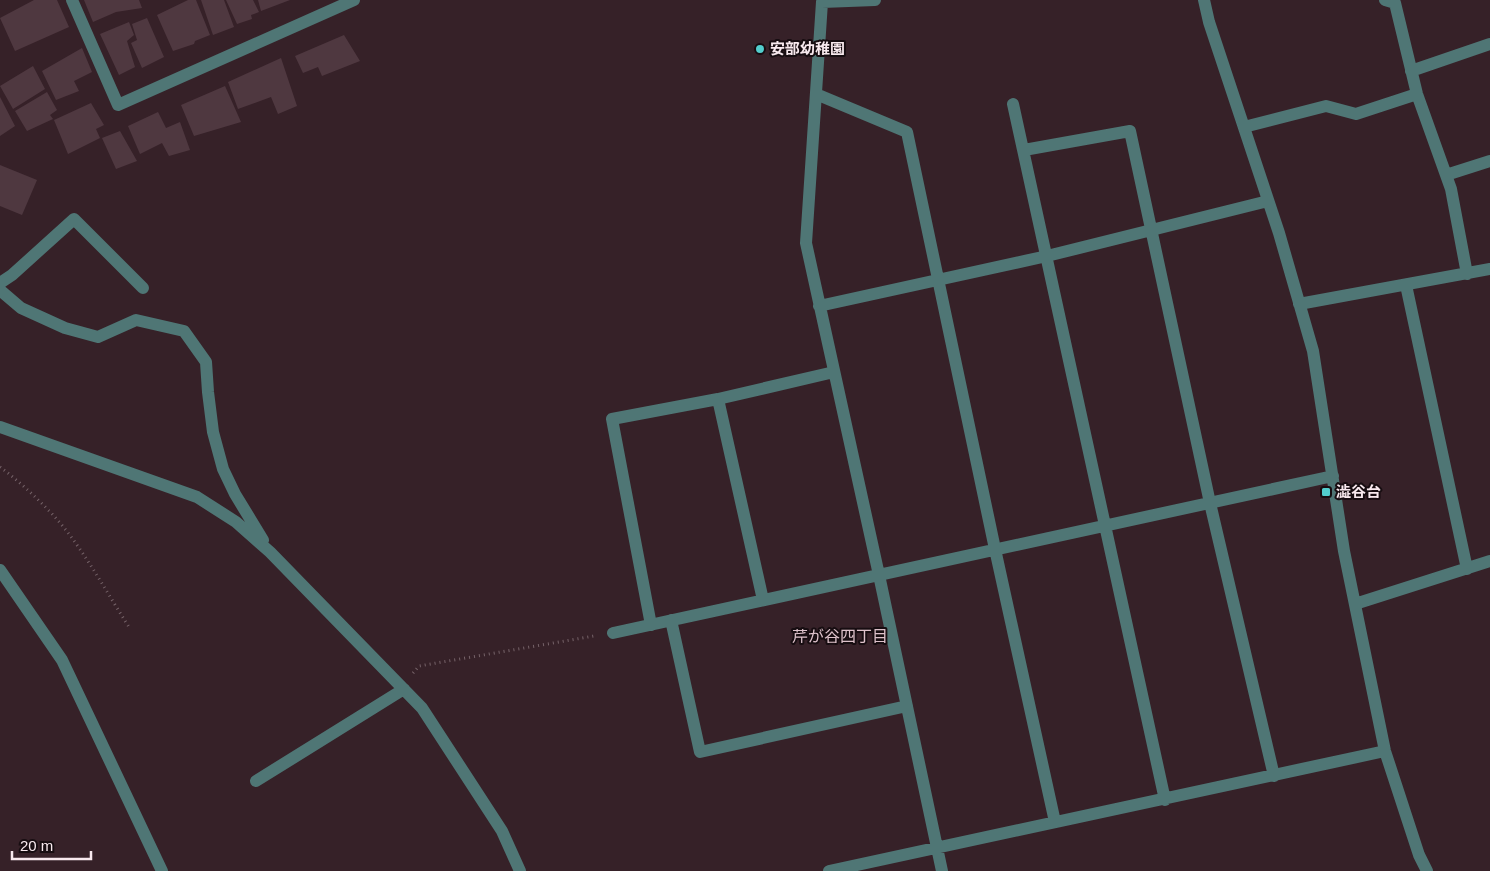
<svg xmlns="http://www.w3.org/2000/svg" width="1490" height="871" viewBox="0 0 1490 871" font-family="Arial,'Noto Sans JP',sans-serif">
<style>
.building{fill:#4f3840}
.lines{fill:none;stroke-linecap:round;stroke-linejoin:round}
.path{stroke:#766369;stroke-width:3;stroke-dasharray:1 4;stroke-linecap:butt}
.minor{stroke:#4f7675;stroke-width:12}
.poi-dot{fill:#52cdcd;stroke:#170d11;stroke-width:2}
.labels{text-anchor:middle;stroke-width:4;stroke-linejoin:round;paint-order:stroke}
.poi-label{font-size:15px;font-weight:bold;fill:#f8e9ee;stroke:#170d11;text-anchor:start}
.neighbourhood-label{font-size:16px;fill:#dec2cb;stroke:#170d11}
</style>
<rect width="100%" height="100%" fill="#362128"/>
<path class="building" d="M34,0H57L69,27L15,51L0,18Z
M84,0H139L142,8L116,12L93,22Z
M188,0H196L210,35L195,41L194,44L173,51L157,15Z
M201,0H224L234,27L213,35Z
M226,0H253L259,12L251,15L252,19L237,24Z
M258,0H290L261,11Z
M147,18L164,57L142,68L131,43L137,40L132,24Z
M129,22L134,35L127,41L135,67L119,75L100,34Z
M344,35L360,61L322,76L318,67L303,73L295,56Z
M82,48L92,72L74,81L79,91L56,100L42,71Z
M281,58L297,106L278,114L271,97L238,109L228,82Z
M33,66L45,89L13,109L0,86Z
M225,86L241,122L194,136L181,105Z
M47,92L57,110L50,115L53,119L27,131L15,111Z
M0,97L15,126L0,136Z
M91,103L104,125L96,129L100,138L68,154L54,120Z
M158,112L166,128L180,122L190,150L169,156L162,143L140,154L128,126Z
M120,131L137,161L116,169L102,138Z
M0,165L37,180L22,215L0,206Z"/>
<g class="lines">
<path class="path" d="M0,467C19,481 37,498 54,516C83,548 105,590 129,627
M413,673L419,666L594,636"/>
<path class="minor" d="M72,0L118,105L354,0
M875,0L822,2L806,243L879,575L942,871
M1204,0L1209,22L1279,233L1313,351L1344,551L1385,751L1419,855L1427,871
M1385,0L1395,3L1417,94L1451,189L1467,274
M1411,71L1490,44
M816,94L907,132L995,549L1055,822
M1013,104L1165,800
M1244,127L1326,106L1356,114L1417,94
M1024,150L1130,131L1210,503L1274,776
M1446,175L1490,161
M0,283L12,275L74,219L143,288
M1406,285L1467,569
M0,290L21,308L65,328L98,337L136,320L184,331L206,362L208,392L213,432L223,469L235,494L263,540
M1299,304L1490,269
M819,306L1047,256L1268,201
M718,399L763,600
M0,427L197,497L236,522L270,552L422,708L502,831L520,871
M0,570L62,660L162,871
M1355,604L1490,561
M671,620L700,752L907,706
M651,625L612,419L718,399L834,372
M613,633L1333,476
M256,781L404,689
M829,871L1385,751"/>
</g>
<g class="poi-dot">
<circle cx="760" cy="49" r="5"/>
<rect x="1321" y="487" width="10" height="10" rx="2.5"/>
</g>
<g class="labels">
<g class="poi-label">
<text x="770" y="54">安部幼稚園</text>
<text x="1336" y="497">澁谷台</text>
</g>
<g class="neighbourhood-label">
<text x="840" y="642">芹が谷四丁目</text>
</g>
</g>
<path d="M12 851v8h79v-8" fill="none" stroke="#f8e9ee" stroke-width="2.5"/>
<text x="20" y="851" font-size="15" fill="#f8e9ee" stroke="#170d11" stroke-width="4" paint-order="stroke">20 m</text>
</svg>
